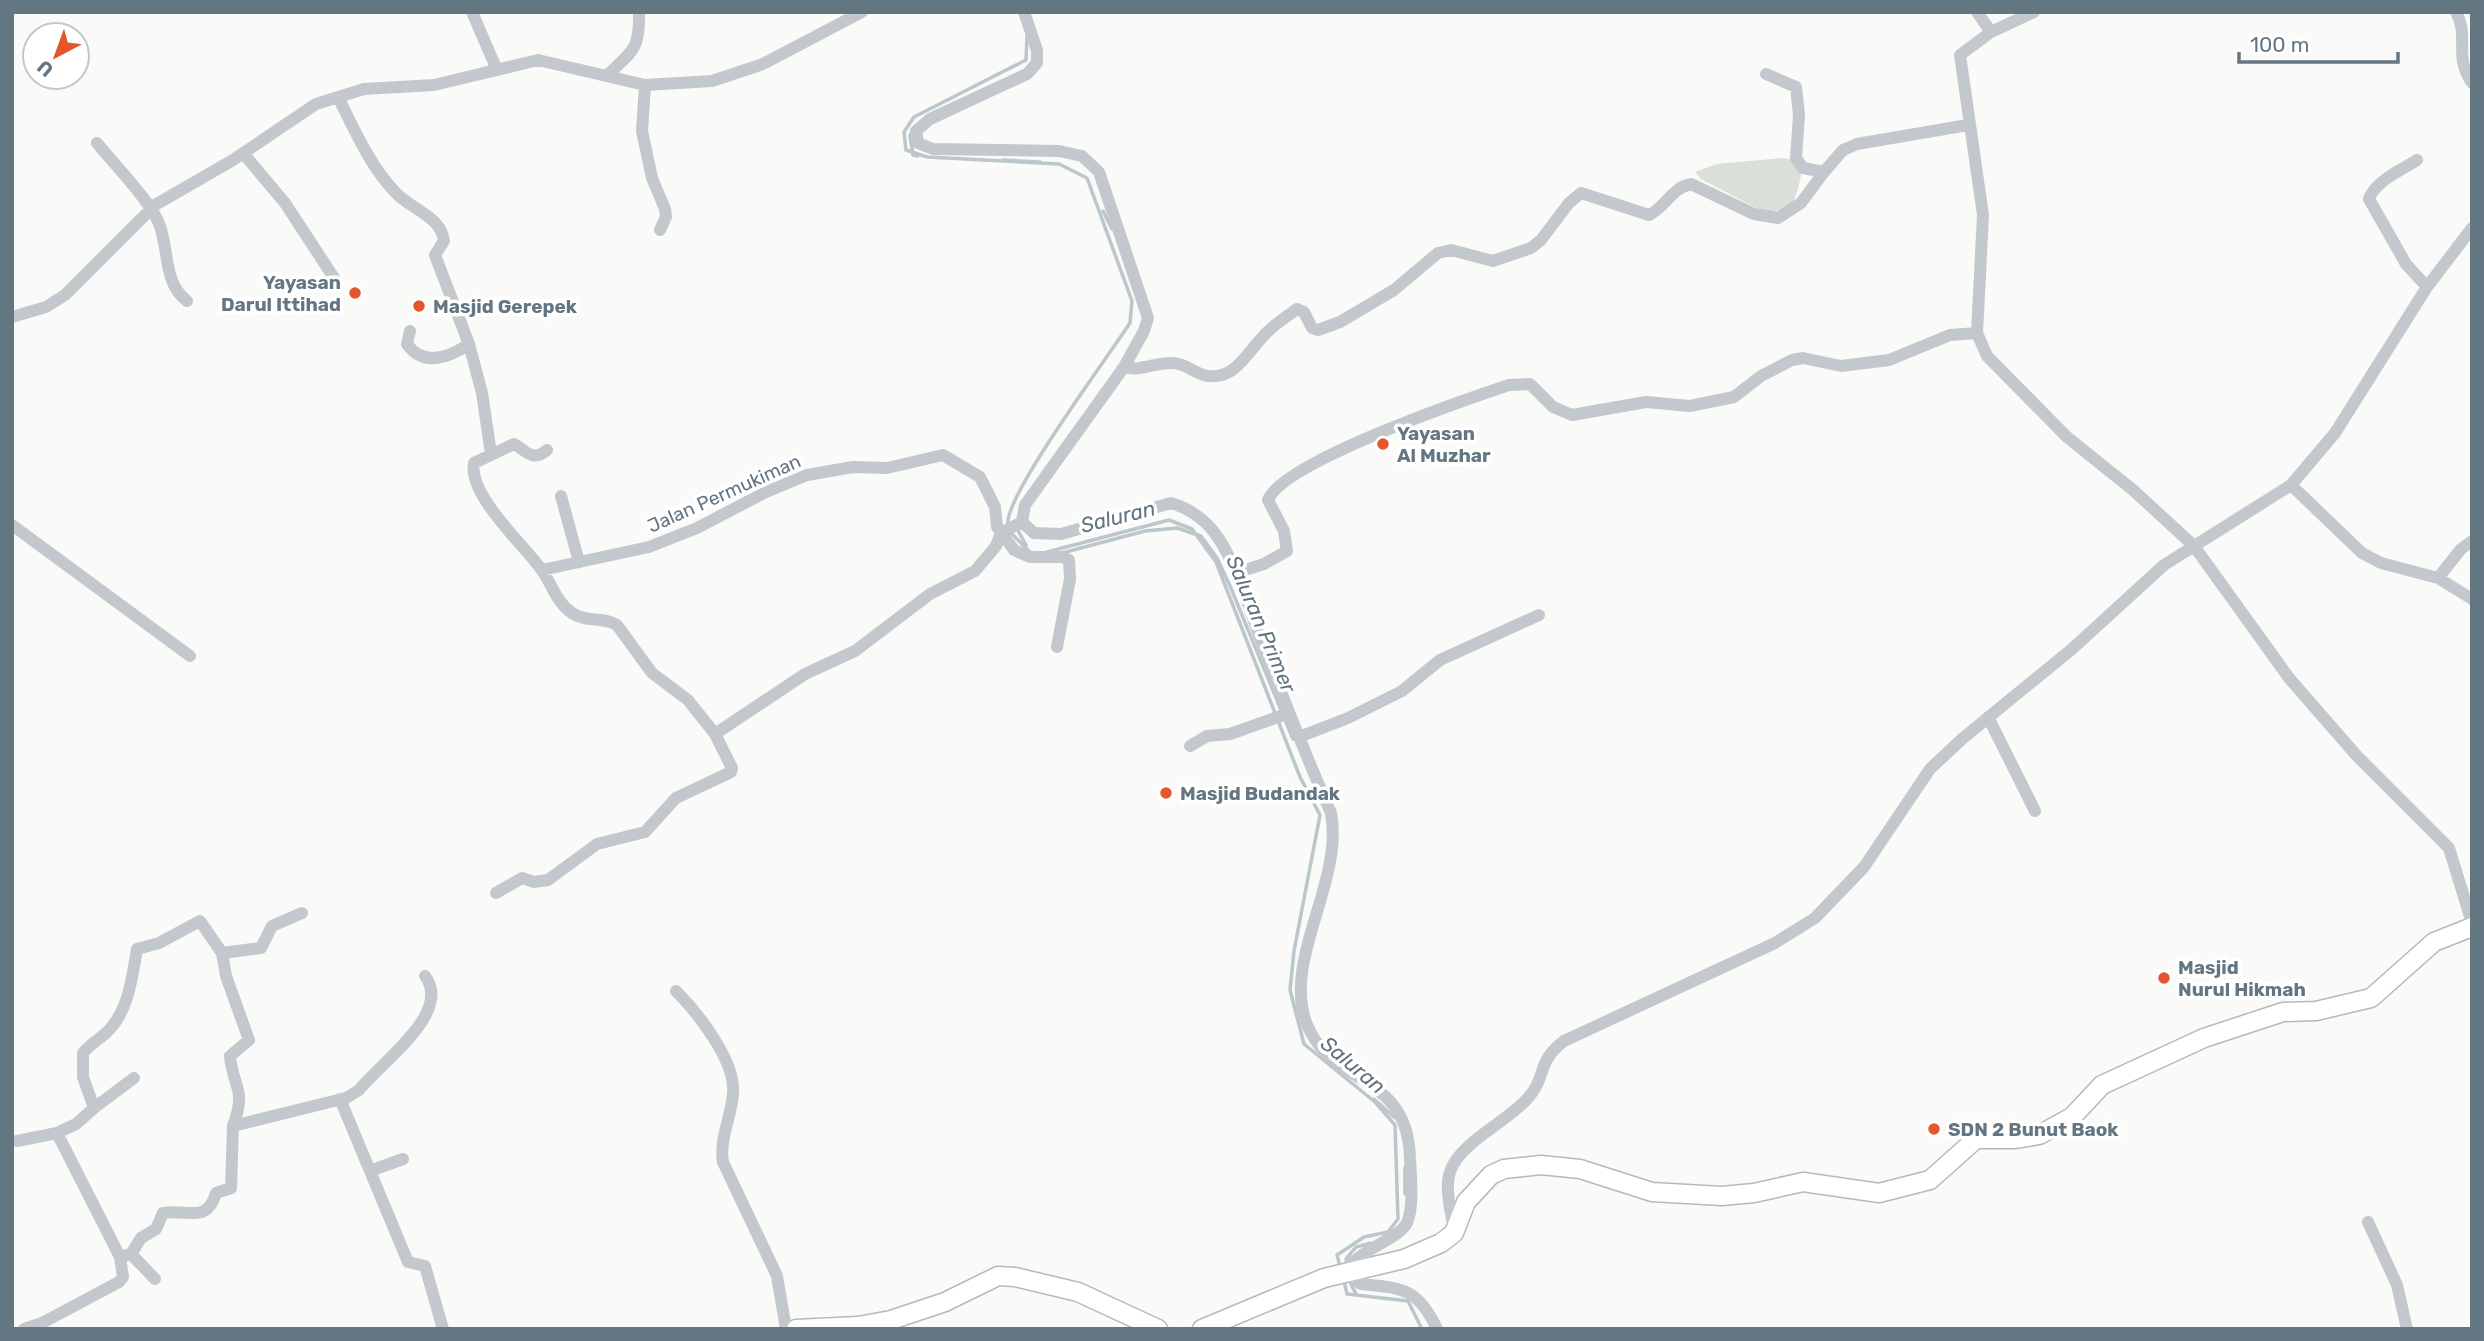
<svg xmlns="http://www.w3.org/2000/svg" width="2484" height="1341" viewBox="0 0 2484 1341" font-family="Rubik,sans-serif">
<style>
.green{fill:#dadfd7}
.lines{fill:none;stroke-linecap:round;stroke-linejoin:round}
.stream{stroke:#bbc7cb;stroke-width:3.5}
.secondary-casing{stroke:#b3babf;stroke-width:21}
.street{stroke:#c3c8cc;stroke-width:12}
.secondary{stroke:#fff;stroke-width:18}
.poi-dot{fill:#e4572e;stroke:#fff;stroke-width:2.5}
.labels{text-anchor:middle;stroke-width:7;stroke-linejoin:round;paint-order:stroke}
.poi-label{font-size:19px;font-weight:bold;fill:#657683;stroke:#fff;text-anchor:start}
.street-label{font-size:19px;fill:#657683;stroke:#fff}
.water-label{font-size:21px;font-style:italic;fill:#60757c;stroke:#fff}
</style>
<rect width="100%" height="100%" fill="#fafaf8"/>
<path class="green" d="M1782,158L1800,161C1804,176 1797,190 1793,204L1768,214L1701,179L1695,172L1717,164Z"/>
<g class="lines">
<path class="stream" d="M912,131L910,136L913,155L918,156
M1003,160L1040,162
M1103,211L1112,229
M1008,524C1004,497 1109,355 1130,323L1132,301L1087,178L1059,164L927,157L906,150L904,132L914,117L1026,60L1027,36
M1016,527L1026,545
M1010,532L1029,551
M1047,552L1169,520L1192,529L1216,562L1300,777L1320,815L1294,951L1290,990L1304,1044L1375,1102L1395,1125L1398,1219L1388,1232L1364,1237L1337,1255L1341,1270
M1062,553L1145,531L1177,528L1201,536L1217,558L1230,586L1293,739
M1374,1099L1394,1117
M1405,1167V1194
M1347,1266L1346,1259L1356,1247L1371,1243
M1349,1280L1356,1294
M1344,1281L1347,1294L1408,1301L1422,1329"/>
<g class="secondary-casing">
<path id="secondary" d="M796,1329L858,1326L891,1320L945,1302L998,1276L1015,1277L1078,1292L1158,1329
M1202,1329L1324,1278L1404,1259L1441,1243L1454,1233L1466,1202L1491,1175L1504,1169L1541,1165L1580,1169L1652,1192L1722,1196L1754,1193L1803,1182L1879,1193L1930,1180L1976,1139H2016L2039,1135L2072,1117L2102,1085L2204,1038L2283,1012L2316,1011L2371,998L2434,942L2472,927"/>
</g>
<path class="street" d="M472,12L497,70
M1024,12L1037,50V63L1027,74L930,119L916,131L918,143L933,149L1059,151L1082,156L1099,172L1148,318L1144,331L1124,367L1025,505L1022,522L1034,533L1061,534L1171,503C1188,508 1202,517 1214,532C1236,561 1246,601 1259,635C1282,695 1305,754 1331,813C1344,881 1283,959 1306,1022C1331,1089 1408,1070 1410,1159C1411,1178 1414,1206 1407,1223C1397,1244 1322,1260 1361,1284C1402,1288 1418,1288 1437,1329
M1977,12L1991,32
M2034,12L1991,32L1960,55L1983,215L1977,333L1987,356L2067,437L2133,490L2194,546L2289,678L2357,756L2449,848L2472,923
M2456,12C2470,38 2453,55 2472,83
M1766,74L1796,87L1799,115L1796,158L1803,168L1824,172L1843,150L1857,144L1968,125
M606,76C632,52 640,50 639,12
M645,85L642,131L652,178L665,209L666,217L660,230
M338,97C354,129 370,166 395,192C410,209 441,216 444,241L435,255L469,344L482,393L491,454
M97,143C114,164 148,199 158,221C170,248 162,282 187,301
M243,153L285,203L336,281
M2417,160C2402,170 2375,181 2369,199L2406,264L2427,287
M12,317L46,307L65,295L155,205L233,160L316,104L364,89L434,85L538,60L645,85L712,81L763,64L862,12
M410,331L407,344C424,368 450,357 469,344
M1124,367C1141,372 1155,362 1172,363C1186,363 1195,374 1208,376C1233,379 1245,357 1259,341C1269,328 1283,319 1297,309L1304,312L1312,328L1318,330L1340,322L1394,290L1438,253L1451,250L1493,261L1531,248L1541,240L1569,203L1581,193L1649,215C1666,207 1671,188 1691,184L1754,214L1778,218L1801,203L1824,172
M547,450C532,463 526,450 514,444L474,463C468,495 523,544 541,569C552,584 556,602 572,613C586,623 603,616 617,625L652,673L688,700L715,734
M2291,485L2362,553L2381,563L2438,578L2472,599
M561,496L579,562
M12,525L190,656
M542,570L649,547L697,528L766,492L807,475L853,467L887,468L943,455L980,477L995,507L997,527L1014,550L1030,557H1062L1069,560L1070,579L1057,647
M1235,573L1264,564L1287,551L1284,531L1268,500C1283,462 1464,400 1509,385L1530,384L1553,407L1572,415L1646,402L1690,406L1734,397L1761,376L1792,360L1803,358L1841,366L1889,360L1950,335L1977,333
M2438,578L2461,549L2472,541
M1988,717L2035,811
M1299,737L1348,718L1402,691L1440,660L1539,615
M1190,746L1207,736L1230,734L1289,713
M496,893L522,878L534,882L548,880L597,844L645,832L676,798L731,772L732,768L715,734L805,674L855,651L930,594L975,571L996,546L1001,533L1022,522
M676,991C697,1012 736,1061 733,1093C732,1116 719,1138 723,1162L777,1276L786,1329
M340,1099L370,1171
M94,1108L134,1078
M233,1126C247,1088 233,1089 230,1056L249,1040L226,976L222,953L261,948L272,926L302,913
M57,1133L120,1257
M17,1141L57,1133L76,1124L94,1108L83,1077V1053C90,1044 100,1039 108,1031C129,1010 132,977 137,949L159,943L200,921L222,953
M403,1159L370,1171L408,1262L425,1266L443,1329
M2368,1222L2397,1285L2407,1329
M1454,1231C1452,1214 1444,1189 1450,1172C1459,1143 1507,1122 1528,1098C1547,1077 1536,1062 1564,1041L1775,943L1815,918L1864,867L1930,769L1962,739L2072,649L2164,565L2291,485L2335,433L2427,287L2472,228
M131,1254L141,1238L156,1229L163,1213C188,1209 207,1224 216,1193L231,1188L233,1126L346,1098L359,1090C381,1062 453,1013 425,976
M24,1329L42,1323L119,1282L123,1277L120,1257L131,1254L155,1279"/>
<use href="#secondary" class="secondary"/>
</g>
<g class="poi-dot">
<circle cx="355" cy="293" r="7"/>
<circle cx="419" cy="306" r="7"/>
<circle cx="1383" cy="444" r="7"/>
<circle cx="1166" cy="793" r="7"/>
<circle cx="2164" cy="978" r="7"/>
<circle cx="1934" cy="1129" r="7"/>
</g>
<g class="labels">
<g class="poi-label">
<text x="341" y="289" text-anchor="end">Yayasan<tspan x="341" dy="22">Darul Ittihad</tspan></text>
<text x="433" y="313">Masjid Gerepek</text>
<text x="1397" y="440">Yayasan<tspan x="1397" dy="22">Al Muzhar</tspan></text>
<text x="1180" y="800">Masjid Budandak</text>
<text x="2178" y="974">Masjid<tspan x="2178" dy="22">Nurul Hikmah</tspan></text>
<text x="1948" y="1136">SDN 2 Bunut Baok</text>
</g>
<g class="street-label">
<text transform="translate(724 493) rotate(-24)" y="7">Jalan Permukiman</text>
</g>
<g class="water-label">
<text transform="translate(1118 517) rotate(-14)" y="7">Saluran</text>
<text transform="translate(1261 624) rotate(67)" y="7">Saluran Primer</text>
<text transform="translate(1353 1065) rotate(40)" y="7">Saluran</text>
</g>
</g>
<rect width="2484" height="1341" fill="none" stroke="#657683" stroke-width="28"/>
<g transform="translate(56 56) rotate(221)"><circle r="33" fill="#ffffff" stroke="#c1c8cd" stroke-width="2"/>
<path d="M0-5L12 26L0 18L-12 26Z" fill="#e4572e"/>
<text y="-10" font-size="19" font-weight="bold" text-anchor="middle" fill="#657683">U</text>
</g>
<path d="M2239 52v10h159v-10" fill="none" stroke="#657683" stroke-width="3.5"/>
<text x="2250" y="52" font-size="21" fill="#657683" stroke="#ffffff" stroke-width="5" paint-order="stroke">100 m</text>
</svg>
